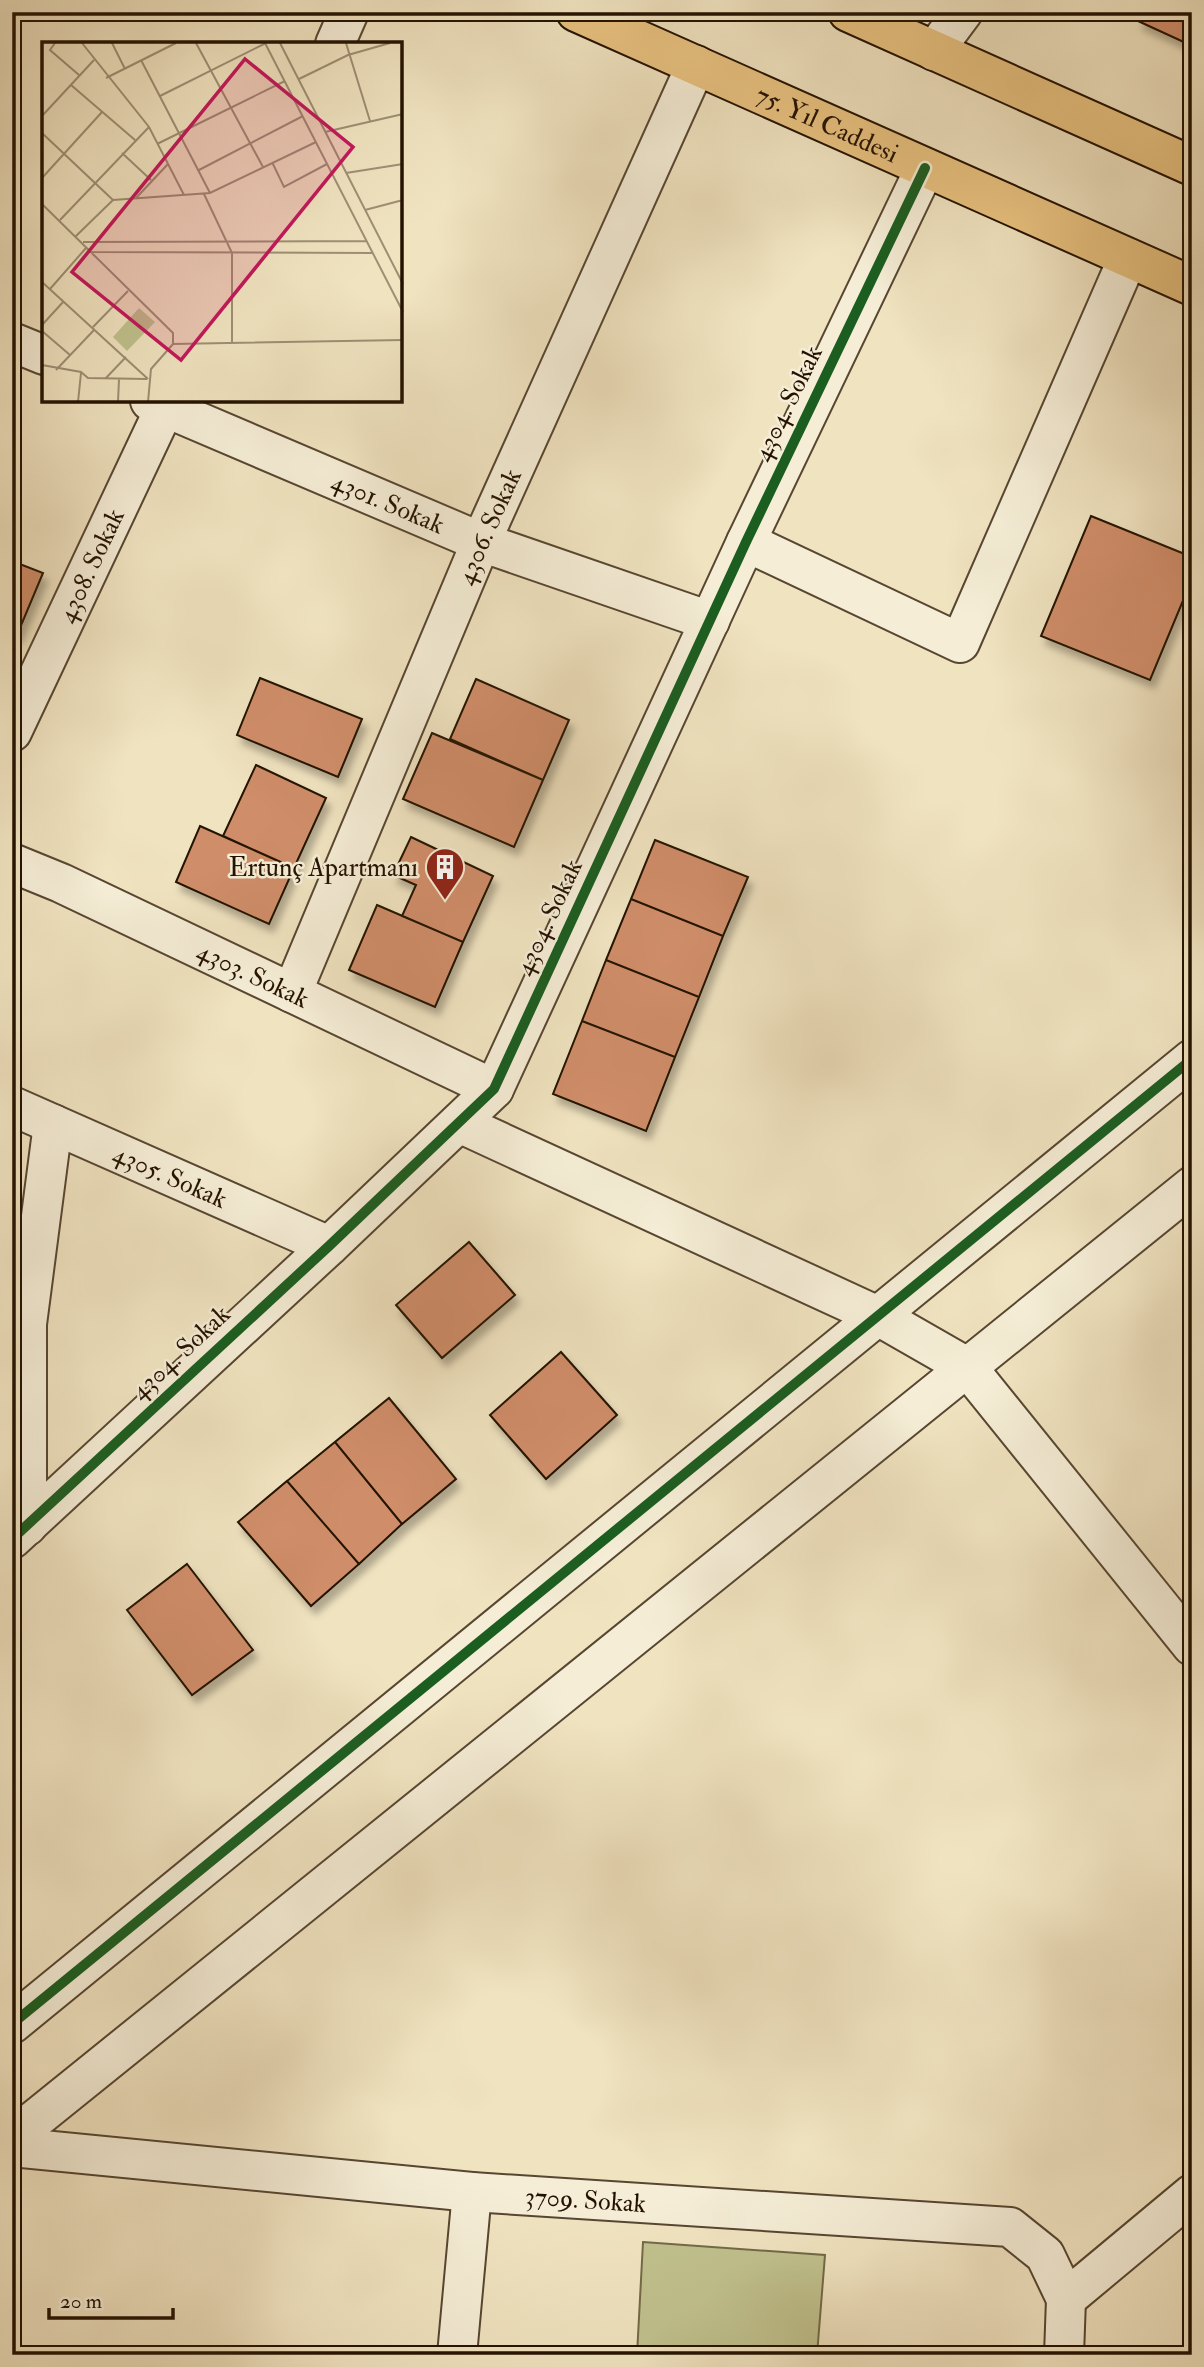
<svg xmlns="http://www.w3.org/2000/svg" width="1204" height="2367" viewBox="0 0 1204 2367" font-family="'IM FELL Double Pica',serif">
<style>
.green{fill:#c0c18d;stroke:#726a47;stroke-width:2}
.building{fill:#cf8d69;stroke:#241201;stroke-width:2;filter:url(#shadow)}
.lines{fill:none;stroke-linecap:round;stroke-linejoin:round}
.minor-casing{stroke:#574631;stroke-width:42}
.major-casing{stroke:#241201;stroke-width:42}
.minor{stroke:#f5edd6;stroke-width:38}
.major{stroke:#e8c280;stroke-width:38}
.cycleway-casing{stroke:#f5edd6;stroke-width:15}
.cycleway{stroke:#1b5e20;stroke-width:10}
.labels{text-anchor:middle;stroke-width:5;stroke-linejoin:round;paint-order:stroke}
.street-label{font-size:26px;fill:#241201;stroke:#f5edd6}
.poi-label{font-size:26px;fill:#241201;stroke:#f5edd6;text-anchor:end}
.inset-road{fill:none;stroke:#9e8f74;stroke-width:2}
.view{fill:#c2185b;fill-opacity:0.15;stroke:#c2185b;stroke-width:3.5}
.inset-edge{fill:none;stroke:#241201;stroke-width:3.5}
</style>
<defs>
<filter id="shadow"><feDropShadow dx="4.5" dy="8" stdDeviation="3.5" flood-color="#0004"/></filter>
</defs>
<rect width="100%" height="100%" fill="#f0e3c0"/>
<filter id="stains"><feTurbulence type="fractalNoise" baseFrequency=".00286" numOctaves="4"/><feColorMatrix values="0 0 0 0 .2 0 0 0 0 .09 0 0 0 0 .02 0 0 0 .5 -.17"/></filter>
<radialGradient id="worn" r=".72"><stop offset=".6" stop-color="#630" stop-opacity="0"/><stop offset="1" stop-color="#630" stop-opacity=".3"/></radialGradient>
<path class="green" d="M643,2242L825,2255L817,2355H637Z"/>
<path class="building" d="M1144,12H1192V38L1188,44L1138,21Z
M1091,516L1192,557V579L1150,680L1041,636Z
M12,561L43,573L17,635L12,633Z
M260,678L362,719L338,777L237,735Z
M476,679L569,720L543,780L450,739Z
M432,733L543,780L514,847L403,799Z
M256,765L326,798L294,868L223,836Z
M200,826L294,868L269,924L176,882Z
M411,837L493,876L463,942L402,916L416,885L393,875Z
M655,840L748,877L723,936L631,899Z
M631,899L723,936L699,997L606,960Z
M377,905L463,942L435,1007L349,970Z
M606,960L699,997L675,1057L582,1021Z
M582,1021L675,1057L646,1131L553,1094Z
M469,1242L515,1295L442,1358L396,1305Z
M561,1352L617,1415L546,1479L490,1415Z
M389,1398L456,1479L402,1524L335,1442Z
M335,1442L402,1524L359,1564L287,1481Z
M287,1481L359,1564L311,1606L238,1522Z
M187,1564L253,1650L192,1695L127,1610Z"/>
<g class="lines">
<g class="minor-casing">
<g id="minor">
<path d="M335,44L349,12"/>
<path d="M934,51L963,12"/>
<path d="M12,342L44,355"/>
<path id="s1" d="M150,401L481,542L710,621"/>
<path d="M746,542L960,643L1128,258"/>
<path id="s2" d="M12,732L168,401"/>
<path id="s3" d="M12,863L61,883L494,1089"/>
<path id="s4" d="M292,993L481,542L696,65"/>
<path id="s5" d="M12,1106L329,1246"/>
<path d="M459,1123L878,1316L967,1367L1192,1646"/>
<path d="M27,1526V1324L53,1124"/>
<path d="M12,1539L329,1246L494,1089L746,542L925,168"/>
<path d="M12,2024L1192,1059"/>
<path d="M12,2138L1192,1186"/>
<path id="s6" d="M12,2147L472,2192L1010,2227L1045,2255L1066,2299L1064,2355"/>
<path d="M1066,2299L1192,2194"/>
<path d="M457,2355L472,2192"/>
</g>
</g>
<g class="major-casing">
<g id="major">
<path id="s7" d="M576,12L1192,286"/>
<path d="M848,12L1192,166"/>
</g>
</g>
<use href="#minor" class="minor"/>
<use href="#major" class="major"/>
<g class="cycleway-casing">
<path id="cycleway" d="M12,1539L329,1246L494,1089L746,542L925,168
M12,2024L1192,1059"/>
</g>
<use href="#cycleway" class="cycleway"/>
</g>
<defs>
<g id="building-pin" transform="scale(2.0125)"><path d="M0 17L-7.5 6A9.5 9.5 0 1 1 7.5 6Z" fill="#8f2418" stroke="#f5edd6"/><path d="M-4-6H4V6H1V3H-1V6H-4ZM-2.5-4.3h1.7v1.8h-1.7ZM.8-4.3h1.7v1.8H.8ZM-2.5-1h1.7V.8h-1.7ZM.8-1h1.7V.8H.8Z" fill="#fff"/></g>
</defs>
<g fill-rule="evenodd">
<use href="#building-pin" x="445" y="867"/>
</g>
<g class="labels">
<g class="street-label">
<text dy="9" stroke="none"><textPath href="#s7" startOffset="275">75. Yıl Caddesi</textPath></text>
<text transform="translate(787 403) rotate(-64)" y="9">4304. Sokak</text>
<text dy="9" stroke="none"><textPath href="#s1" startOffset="259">4301. Sokak</textPath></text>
<text dy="9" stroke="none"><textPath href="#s4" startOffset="506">4306. Sokak</textPath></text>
<text dy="9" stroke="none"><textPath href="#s2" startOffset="184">4308. Sokak</textPath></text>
<text transform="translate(548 917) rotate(-65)" y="9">4304. Sokak</text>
<text dy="9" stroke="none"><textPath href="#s3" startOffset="266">4303. Sokak</textPath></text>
<text dy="9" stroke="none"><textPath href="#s5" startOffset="173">4305. Sokak</textPath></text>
<text transform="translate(180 1352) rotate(-43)" y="9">4304. Sokak</text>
<text dy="9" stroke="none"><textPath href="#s6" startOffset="576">3709. Sokak</textPath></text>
</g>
<g class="poi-label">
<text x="418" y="876">Ertunç Apartmanı</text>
</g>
</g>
<g transform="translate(42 42)">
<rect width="360" height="360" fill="#f0e3c0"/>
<path d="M97,266L113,280L85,309L71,295Z" fill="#c0c18d"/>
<path class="inset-road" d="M13,1L8,8L37,33M40,1L107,85L142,153M70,1L83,27M154,1L221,125M223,1L361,270M238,1L361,242M304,1L328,79M99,18L168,151M64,36L134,1M257,37L306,13L348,1M29,43L93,98M118,54L224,1M0,74L52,18M283,90L361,72M0,91L71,158M115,102L243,39M80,111L109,138M230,120L242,145L285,122M157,128L261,74M304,131L361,122M0,136L60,70M162,152L190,211V301M94,156L126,122M0,162L131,291V302L109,327L106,360M323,168L361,158M18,178L107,85M34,194L71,158L168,151L274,100M41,200L324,199M47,210L330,211M0,240L106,337M8,247L44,206M0,283L22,259M51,285L86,249M0,289L28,313M131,302L361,298M0,323L39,330L46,336L105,337M14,328L53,287M63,337L84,315M36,360L39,331M76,360L77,337"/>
<path class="view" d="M203,17L311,105L139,318L30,230Z"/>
<rect width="360" height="360" class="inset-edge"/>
</g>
<rect width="1204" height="2367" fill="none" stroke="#f0e3c0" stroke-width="42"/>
<rect x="14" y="14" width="1176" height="2339" fill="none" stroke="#241201" stroke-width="3.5"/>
<rect x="21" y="21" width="1162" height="2325" fill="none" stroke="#241201" stroke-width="2"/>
<path d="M49 2308v10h124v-10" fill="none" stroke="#241201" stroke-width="3.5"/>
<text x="60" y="2308" font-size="21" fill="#241201" stroke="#f5edd6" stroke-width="5" paint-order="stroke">20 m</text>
<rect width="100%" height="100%" filter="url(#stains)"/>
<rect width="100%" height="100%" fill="url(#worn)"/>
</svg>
